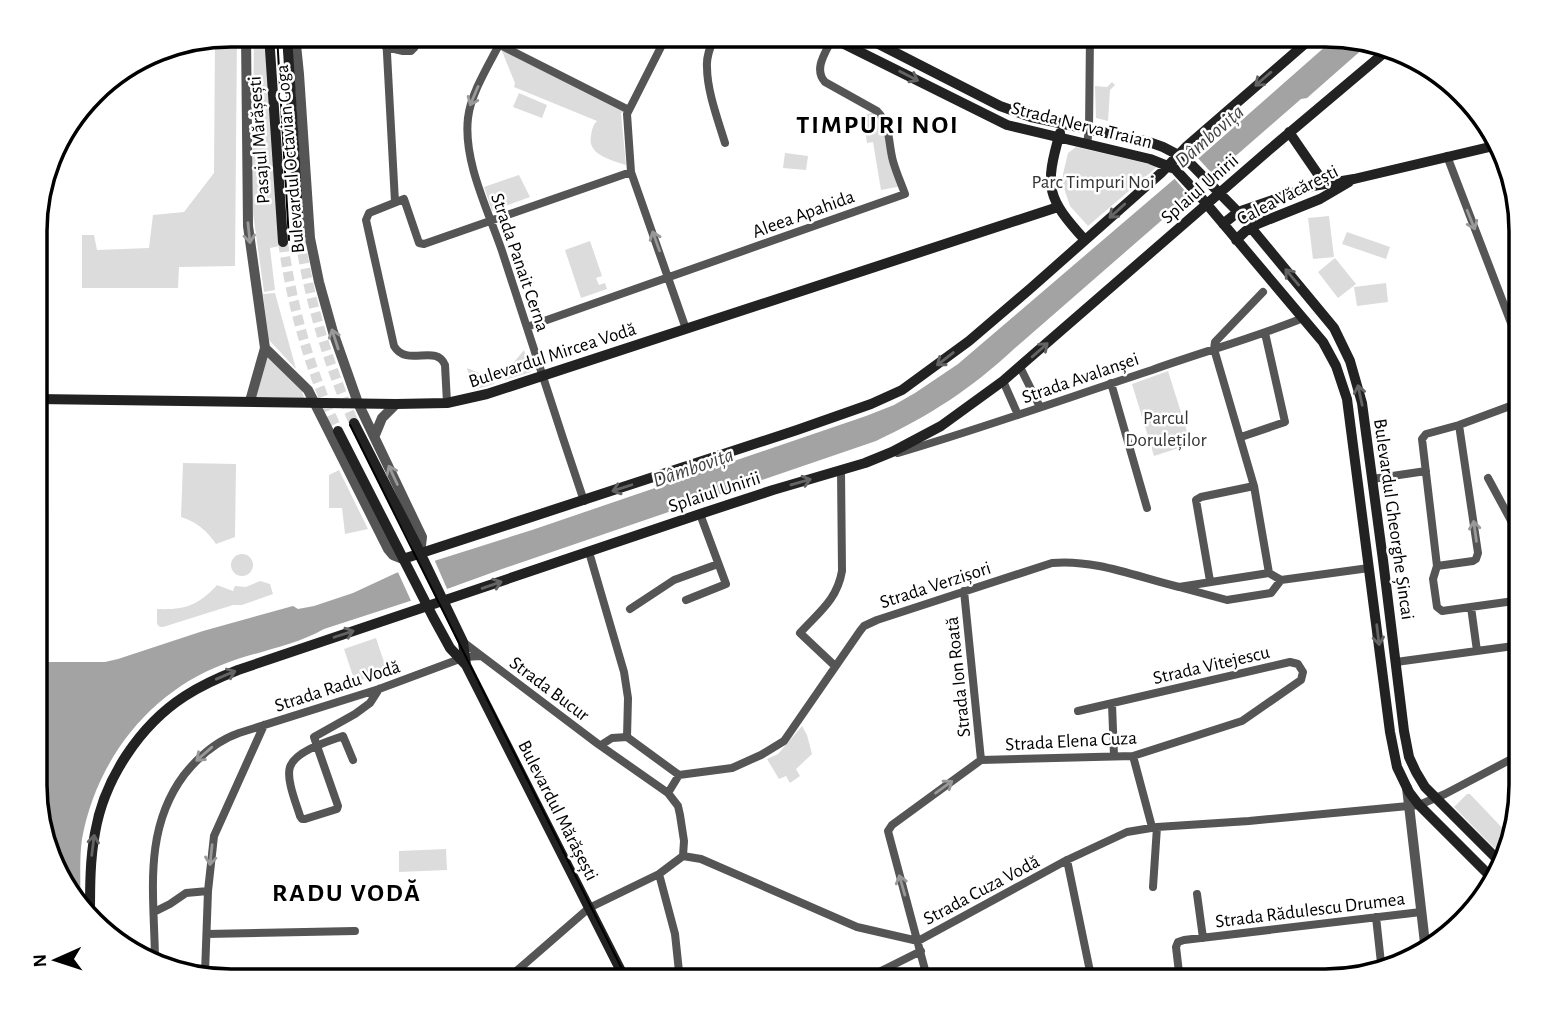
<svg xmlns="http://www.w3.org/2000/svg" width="1556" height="1016" viewBox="0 0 1556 1016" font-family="'Alegreya Sans',sans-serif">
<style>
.green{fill:#dcdcdc}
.water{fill:#a3a3a3}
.pier{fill:#fff}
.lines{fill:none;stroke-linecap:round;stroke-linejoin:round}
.secondary-tunnel{stroke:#d9d9d9;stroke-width:10;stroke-dasharray:10 5;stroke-linecap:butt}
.minor{stroke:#555;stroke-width:8}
.tertiary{stroke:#555;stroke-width:10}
.secondary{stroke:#222;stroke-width:10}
.tram{stroke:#000;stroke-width:2}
.oneway{stroke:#646464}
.oneway2{stroke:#999}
.labels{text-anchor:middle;stroke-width:5;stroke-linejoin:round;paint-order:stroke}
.street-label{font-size:19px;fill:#000;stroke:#fff}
.park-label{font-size:19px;fill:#333;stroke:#fff}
.water-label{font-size:21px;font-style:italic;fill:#444;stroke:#fff}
.district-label{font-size:26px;font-weight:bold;letter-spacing:2px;fill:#000;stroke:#fff}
.rim{fill:none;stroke:#000;stroke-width:3.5}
</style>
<rect width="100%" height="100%" fill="#fff"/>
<path class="green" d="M232,35H237L235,266L179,267L178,288H82V235H94L97,250L149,248L153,215L184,212L214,173L215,38Z
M254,35H266L279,246L270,248L275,290L264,292L252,206Z
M499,44L629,110L621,113L626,165C612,160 587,155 591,136C592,129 593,125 597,121L514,87L515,83Z
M1112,82L1115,85L1110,90L1108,121L1096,118L1095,86L1107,87Z
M519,93L547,105L542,118L513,107Z
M877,111L882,116L902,186L881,190L873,142L867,143L863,116Z
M1076,147L1158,166L1088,226L1070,206L1063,185V174L1068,153Z
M785,153L808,156L806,170L783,168Z
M519,175L530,197L492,211L484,187Z
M1329,216L1334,257L1313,259L1308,218Z
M1347,232L1390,247L1386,259L1342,244Z
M590,241L602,276L596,278L599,285L605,283L607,289L581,298L565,250Z
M1335,258L1356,284L1338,298L1318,272Z
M1386,283L1388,302L1357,306L1354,287Z
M275,293L296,369L269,340L263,294Z
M524,350L531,372L505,380L504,374Z
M268,354L301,388L304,398L256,397Z
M467,368L492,378L494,384L473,390Z
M1168,371L1191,444L1154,456L1132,384Z
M183,463L236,464L235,537L216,544C207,531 197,522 181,517Z
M339,470L368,529L345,534L342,508H329V475Z
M231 565a11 11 0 1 1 22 0a11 11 0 1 1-22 0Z
M260,581L270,584L273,594L242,605H233L163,627H160L157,624V609C184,610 198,606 217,585L233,591L235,586L246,587Z
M376,638L387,671L355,682L344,649Z
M802,726L807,735L812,754L796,769L800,776L790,783L786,776L779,779L767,759L778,754Z
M1467,794H1470L1508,834L1501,855L1454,807Z
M446,849L447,870L399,872V851Z"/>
<path class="water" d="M1335,38L1365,47L1307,98L1301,99L1015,348C971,389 931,415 876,441L502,569L447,589L324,629C292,647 257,651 224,664C149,692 96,761 82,839C79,859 81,882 80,903L62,883L37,810V662H105L118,659L203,631L293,606L298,609L314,606L353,593L396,573L532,530L866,416L894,405L915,393L958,364L1200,157Z"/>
<path class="pier" d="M1197,157L1216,178L1192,199L1173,177Z
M434,559L448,591L412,603L397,570Z"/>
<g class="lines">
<path class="secondary-tunnel" d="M300,239C310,303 328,364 354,423
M283,242C292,307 310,371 338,431"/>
<path class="minor" d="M386,35L395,202
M480,35L629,110
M504,35C492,60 471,91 468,118C463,161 488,210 502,251C529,335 556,418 584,501
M667,35L627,114L631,172L686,329
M715,35C711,45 706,56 707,67C707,91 718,120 725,143
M386,47L403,51H411L414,48L421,35
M1087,144L1089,129L1090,35
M1447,156L1521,349
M1263,292L1215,342L1214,349L1254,486L1269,573
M527,327L905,194C901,183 896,172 893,161C888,143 891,125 877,111L825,82C813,69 826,52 832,39
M1020,367L1040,407
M1003,381L1018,415
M1111,383L1147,508
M1521,402L1459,425L1426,434L1422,439L1437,566L1433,579L1437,607L1442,611L1521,600
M447,403L445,365C436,343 407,368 394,346L366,220L369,213L404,199L419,243L424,244L631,172
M1241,437L1285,422L1265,333
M898,453C983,428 1067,398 1152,370C1202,352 1254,338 1303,318
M1488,478L1521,539
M1372,479L1426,471
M589,552L624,672L628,698L627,737
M1437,566L1473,561L1476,559L1478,553L1459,425
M1281,580L1271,593L1227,600L1179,587L1269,573L1281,580L1369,568
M1210,581L1196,500L1201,497L1254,486
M964,591L981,760
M686,600L726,584L700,514
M1471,607L1477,651
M630,609L674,580L718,564
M463,642L598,744L668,793L678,806L680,815L684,841L683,856
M1396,662L1521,645
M835,666L800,633C819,612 837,600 842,571L841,470
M1112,704L1114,756
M601,745L612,738L627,737L679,775
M1133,756L1152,827
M353,760L343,736C329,741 295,751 290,767C286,779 296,803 300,816L302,819H305L337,809L338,806L317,746L314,737L355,714L370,703L379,689
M679,775L732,768L761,755L784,741L860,631L864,626L877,620L1052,563C1095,559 1137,577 1179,587
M668,793L679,775
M1067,860L1092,981
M659,874L675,934L680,981
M1153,887L1157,827
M1197,894L1203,938
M154,912L170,904L186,893L208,891
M207,934L355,931
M155,958C154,893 143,830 184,775C199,756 216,741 239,733L379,689L465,657L480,656
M205,973L208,891L214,836L264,725
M505,981L589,908L659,874L683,856L701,859L857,927L918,941L1067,860L1127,832L1157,827L1249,821L1419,805L1445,794L1521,754
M779,981L864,978L871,976L921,951
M928,981L889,835L888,831L892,825L981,760L1133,756L1242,721L1301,680L1303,672L1298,664L1290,662L1078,711
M1180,981L1176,947L1178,942L1184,940L1421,912
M1262,981L1378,967L1381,963L1376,917"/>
<path class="tertiary" d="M246,35L248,226L265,348L308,390L388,549L393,555L403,559
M295,35L299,74L310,238L319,282L333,332L358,403L422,537L420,554
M250,401L265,348
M375,435L382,418L396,404
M1407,788L1426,952"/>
<path class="secondary" d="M269,35L283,242
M287,35L300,239
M826,35L1007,125L1150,159L1175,169L1199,195L1323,342L1336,366L1347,399L1390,732L1397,767L1409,792L1419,805L1493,879
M861,35L1000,106L1031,117L1149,142L1163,147L1186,159L1238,212L1334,328L1350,361L1362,403L1383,560L1404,731L1409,757L1416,772L1425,787L1499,861
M1289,132L1324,183
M1060,133C1044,188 1047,198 1085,240
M1223,224L1238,212L1313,186L1354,179L1498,145
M1236,240L1250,227L1320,199L1349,182
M37,399L396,404L447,403L487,394L1058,207
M354,423L414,540L463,642L466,665
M338,431L433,617L450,648L466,665L621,971L632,981
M403,559L797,430L871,404L902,390L969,341L1031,288L1161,173L1187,146L1315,35
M90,914C90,887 90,859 95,833C104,779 140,725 185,696C202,685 220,677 238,670L700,514L773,490L865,463L892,452L941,426L1003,381L1269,150L1384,53"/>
<path class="tram" d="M277,35L289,240
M350,425L628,981"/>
</g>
<defs><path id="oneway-shaft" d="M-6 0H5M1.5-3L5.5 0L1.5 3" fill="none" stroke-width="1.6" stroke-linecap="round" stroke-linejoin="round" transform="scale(1.75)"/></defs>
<g class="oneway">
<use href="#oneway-shaft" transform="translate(909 76) rotate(27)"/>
<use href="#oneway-shaft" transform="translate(1263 79) rotate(139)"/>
<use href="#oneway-shaft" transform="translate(1117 211) rotate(138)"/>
<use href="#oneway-shaft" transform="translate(1292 277) rotate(-130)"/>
<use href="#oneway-shaft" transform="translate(1040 350) rotate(-41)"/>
<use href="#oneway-shaft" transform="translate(945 359) rotate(142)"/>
<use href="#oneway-shaft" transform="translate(1360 395) rotate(-102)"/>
<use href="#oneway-shaft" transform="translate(801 482) rotate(-16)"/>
<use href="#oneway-shaft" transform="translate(622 488) rotate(162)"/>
<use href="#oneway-shaft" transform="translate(492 585) rotate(-19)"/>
<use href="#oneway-shaft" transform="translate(344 634) rotate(-18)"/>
<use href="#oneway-shaft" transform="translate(1378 635) rotate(83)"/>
<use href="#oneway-shaft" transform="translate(226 675) rotate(-23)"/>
<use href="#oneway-shaft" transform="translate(93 845) rotate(-83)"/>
</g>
<g class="oneway2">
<use href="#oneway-shaft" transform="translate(474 96) rotate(113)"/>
<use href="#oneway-shaft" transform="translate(1471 220) rotate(68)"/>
<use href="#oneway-shaft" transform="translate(249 233) rotate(84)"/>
<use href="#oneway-shaft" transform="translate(656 241) rotate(-110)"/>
<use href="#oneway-shaft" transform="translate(335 339) rotate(-108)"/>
<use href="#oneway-shaft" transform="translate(393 475) rotate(-115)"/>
<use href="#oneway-shaft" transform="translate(1475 531) rotate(-98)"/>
<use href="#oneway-shaft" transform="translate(204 754) rotate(139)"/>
<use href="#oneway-shaft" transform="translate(944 787) rotate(-36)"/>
<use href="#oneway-shaft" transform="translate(211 855) rotate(96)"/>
<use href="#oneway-shaft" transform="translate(902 885) rotate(-106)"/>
</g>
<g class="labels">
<g class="street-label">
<text transform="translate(1082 124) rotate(14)" y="7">Strada Nerva Traian</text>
<text transform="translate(258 140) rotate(-94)" y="7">Pasajul Mărășești</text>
<text transform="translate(289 159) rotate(-95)" y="7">Bulevardul Octavian Goga</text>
<text transform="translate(1199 188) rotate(-41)" y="7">Splaiul Unirii</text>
<text transform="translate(1287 194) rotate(-27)" y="7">Calea Văcărești</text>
<text transform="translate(803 213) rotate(-20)" y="7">Aleea Apahida</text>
<text transform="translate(521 262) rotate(71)" y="7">Strada Panait Cerna</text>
<text transform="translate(552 354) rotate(-18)" y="7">Bulevardul Mircea Vodă</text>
<text transform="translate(1080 377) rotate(-19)" y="7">Strada Avalanșei</text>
<text transform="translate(714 491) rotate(-18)" y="7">Splaiul Unirii</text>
<text transform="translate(1395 519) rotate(82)" y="7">Bulevardul Gheorghe Șincai</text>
<text transform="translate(935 584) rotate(-18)" y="7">Strada Verzișori</text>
<text transform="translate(1211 664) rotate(-13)" y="7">Strada Vitejescu</text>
<text transform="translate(957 677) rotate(-96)" y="7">Strada Ion Roată</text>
<text transform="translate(337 685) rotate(-18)" y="7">Strada Radu Vodă</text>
<text transform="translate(550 688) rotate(37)" y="7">Strada Bucur</text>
<text transform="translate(1071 740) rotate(-3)" y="7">Strada Elena Cuza</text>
<text transform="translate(559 810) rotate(63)" y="7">Bulevardul Mărășești</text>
<text transform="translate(981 889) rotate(-28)" y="7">Strada Cuza Vodă</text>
<text transform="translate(1310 909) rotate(-7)" y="7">Strada Rădulescu Drumea</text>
</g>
<g class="park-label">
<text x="1093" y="188">Parc Timpuri Noi</text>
<text x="1166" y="424">Parcul<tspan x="1166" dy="22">Doruleților</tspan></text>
</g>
<g class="water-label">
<text transform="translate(1209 136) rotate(-41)" y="7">Dâmbovița</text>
<text transform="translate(693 467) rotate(-19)" y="7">Dâmbovița</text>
</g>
<g class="district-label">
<text x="878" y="133">TIMPURI NOI</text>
<text x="347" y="901">RADU VODĂ</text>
</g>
</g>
<path d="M0 0H1556V1016H0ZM231 47H1325A184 184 0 0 1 1509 231V785A184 184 0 0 1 1325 969H231A184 184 0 0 1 47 785V231A184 184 0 0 1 231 47Z" fill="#fff" fill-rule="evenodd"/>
<path class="rim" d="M231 47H1325A184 184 0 0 1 1509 231V785A184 184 0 0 1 1325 969H231A184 184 0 0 1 47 785V231A184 184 0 0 1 231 47Z"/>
<g transform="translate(56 960) rotate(267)" stroke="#ffffff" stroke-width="5" paint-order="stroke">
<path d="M0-5L12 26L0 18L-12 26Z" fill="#000000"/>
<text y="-10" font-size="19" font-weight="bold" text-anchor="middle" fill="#000000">N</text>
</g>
</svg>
